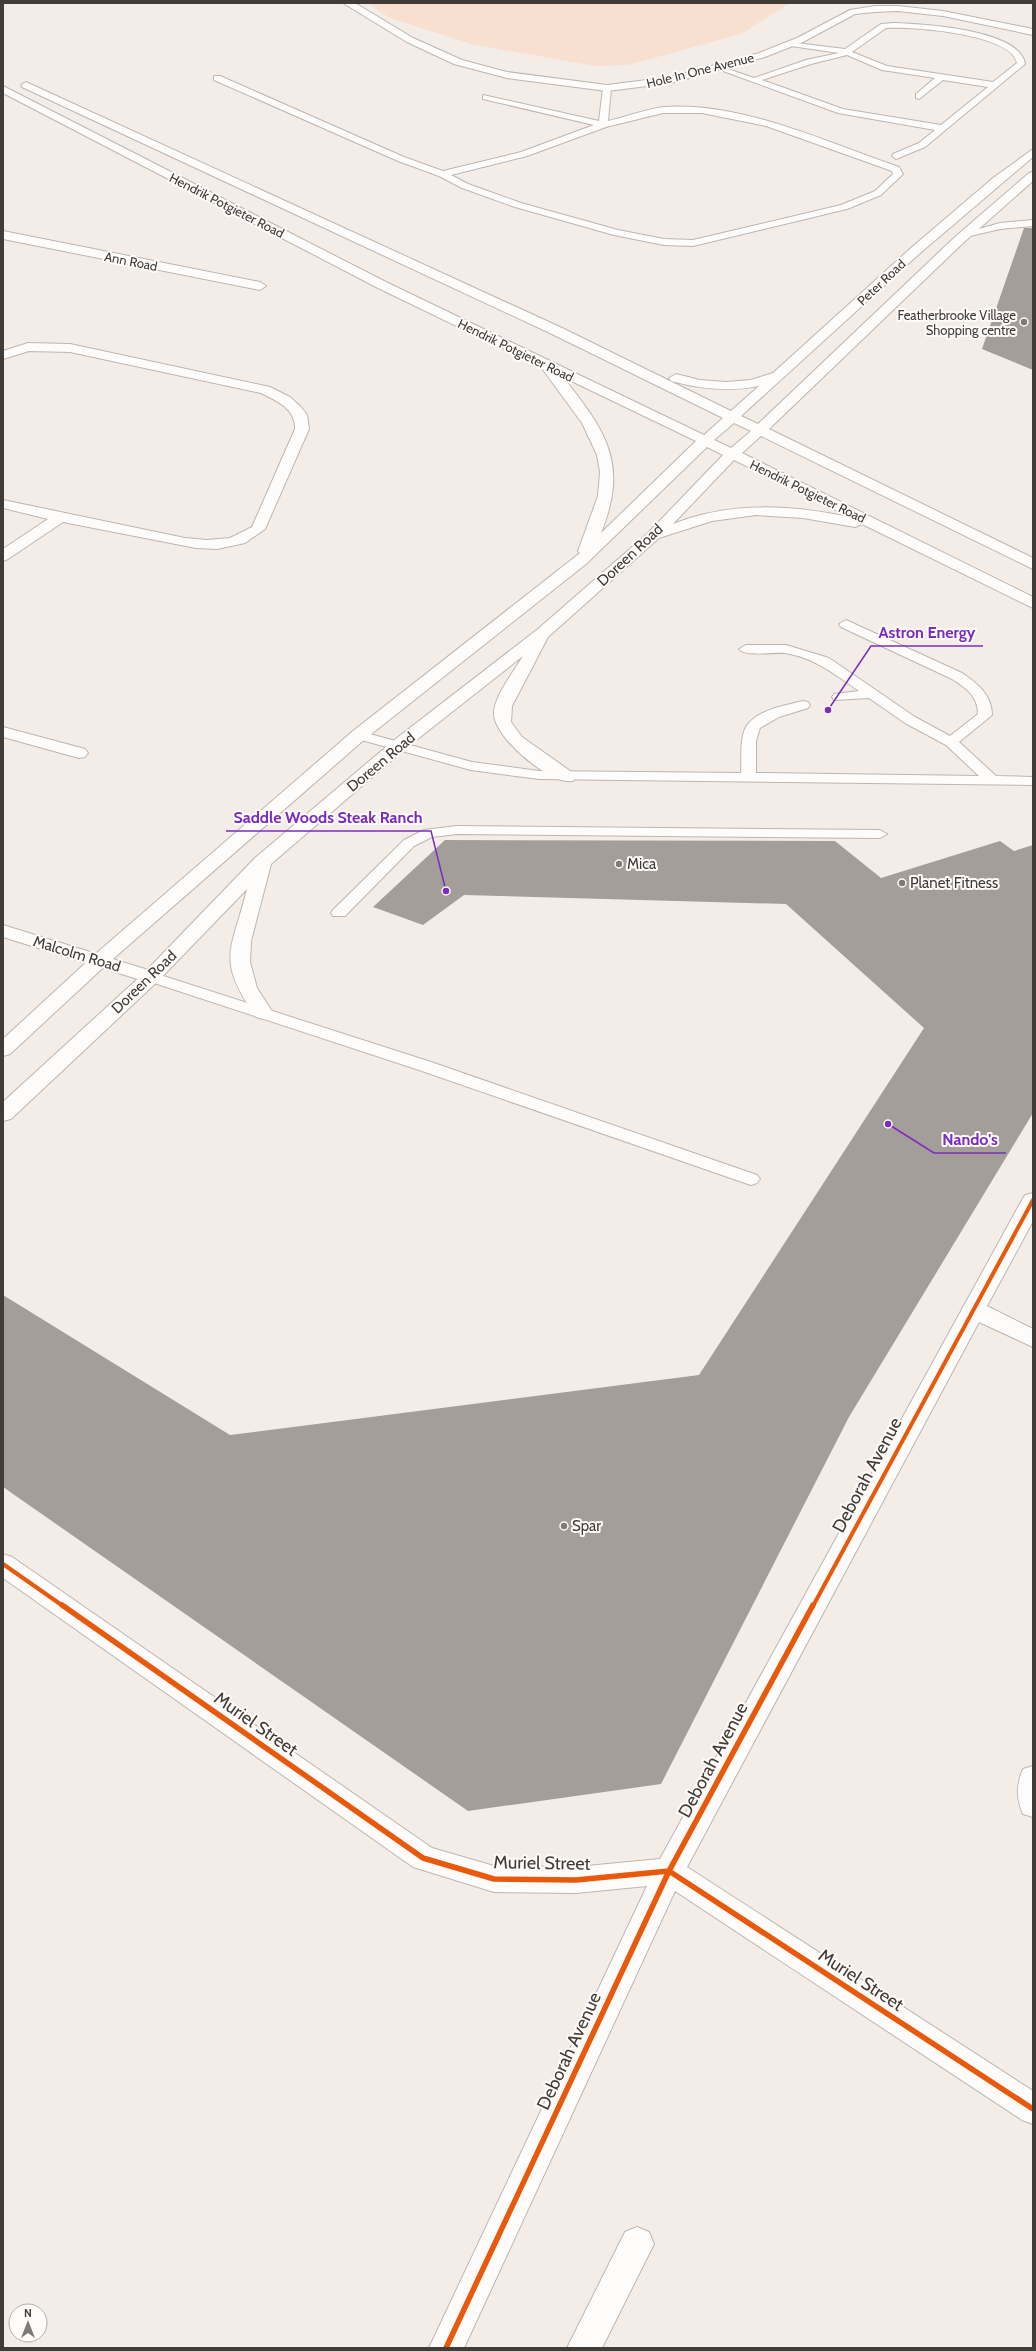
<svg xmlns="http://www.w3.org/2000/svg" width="1036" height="2351" viewBox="0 0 1036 2351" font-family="Cabin,sans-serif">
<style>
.green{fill:#f8e0d0}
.building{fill:#a49e9a}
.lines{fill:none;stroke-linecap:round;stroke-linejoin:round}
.service-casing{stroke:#bcb6b1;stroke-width:2}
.minor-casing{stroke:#bcb6b1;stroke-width:2}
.secondary-casing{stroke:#bcb6b1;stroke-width:2}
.service{fill:#fdfcfb;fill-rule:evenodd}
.minor{fill:#fdfcfb;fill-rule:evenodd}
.secondary{fill:#fdfcfb;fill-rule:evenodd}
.cycleway-far1-casing{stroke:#fefbf9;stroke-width:6}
.cycleway-casing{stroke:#fefbf9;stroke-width:8}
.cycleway-far1{stroke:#e8590c;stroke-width:4}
.cycleway{stroke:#e8590c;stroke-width:5.5}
.poi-dot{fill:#807a75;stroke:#fefbf9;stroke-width:1.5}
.labels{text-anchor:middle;stroke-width:4;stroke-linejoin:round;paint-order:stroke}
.far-street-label{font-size:13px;fill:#423c38;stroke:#fefbf9}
.far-poi-label{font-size:13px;fill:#423c38;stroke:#fefbf9;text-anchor:end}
.street-label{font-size:15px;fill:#423c38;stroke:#fefbf9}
.poi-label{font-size:15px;fill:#423c38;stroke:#fefbf9;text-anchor:start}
.near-street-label{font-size:18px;fill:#423c38;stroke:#fefbf9}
.leader{fill:none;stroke:#7b2cbf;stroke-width:1.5}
.callout-dot{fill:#7b2cbf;stroke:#fefbf9;stroke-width:1.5}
.callout-label{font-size:16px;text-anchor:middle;font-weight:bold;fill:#7b2cbf;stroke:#fefbf9;stroke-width:4;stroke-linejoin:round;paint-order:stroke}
</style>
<rect width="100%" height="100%" fill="#f4ece7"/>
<path class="green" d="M367,3H790L741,34L628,65L594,66L471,44L390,18Z"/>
<path class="building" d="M1024,228H1033V370L982,349Z
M445,840L835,841L881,878L1000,841L1014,851L1033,845V1113L849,1417L661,1784L468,1811L3,1487V1295L230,1435L699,1375L924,1028L786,904L464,895L423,925L373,907Z"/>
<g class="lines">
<g class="service-casing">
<path id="service" d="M894,23C922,24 1020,29 1025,64L925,147L896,159L892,156L893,154L919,143L935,130L838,113L715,68L719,66L754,78L806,60L839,53L791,46H788V42L845,49L881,24ZM886,28C911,26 1012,34 1017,63L993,82L887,66L852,52ZM847,55L882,70L935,78L916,94V98L919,99L943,80L988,87L941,125L843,109L762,80L811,64Z
M214,76H220L404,157L443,171L521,152L594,125L483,99V95L599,121L603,88L607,85L611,88L608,121C626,117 646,109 664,107C741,101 827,143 899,167L903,174L881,195L847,209L693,246L664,245L614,235L515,207L462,188L439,176L398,161L214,80ZM663,113H702L766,126L892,171L893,174L875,191L841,205L693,240L664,239L618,230L521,203L468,184L451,175L527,156L606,127Z
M1033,220V226L1000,229L966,237L961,234L1000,223Z
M846,620L962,673C977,683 992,695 992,715L959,742L996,776L1033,777V785L539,779L471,770L354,738L352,735L359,731L472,762L539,771L741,773C742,761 740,748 743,735C748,711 783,706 803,701L808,702L810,705L808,708L779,717L760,728L756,741V773L979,776L946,745L905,723L869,698L834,700L832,697L834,694L859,691C836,675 813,657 785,653C774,652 745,657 739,649L746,645H786L829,658L915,717L950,736L978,714C978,696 966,688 952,679L841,627L839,624Z
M457,826L880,830L887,834L880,838L457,834L432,837L414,846L345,916H333L331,913L333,910L404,840L424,830Z
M151,972L431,1062L757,1175L760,1179L757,1183L751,1185L745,1183L419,1070L145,980L143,977L145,974Z"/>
</g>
<g class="minor-casing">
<path id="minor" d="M343,3H355L413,38L462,60L507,72L607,85L671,77L759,53L797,38L850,10L875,6H898L943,11L1033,29V35L943,16L898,11L875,12L855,14L803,42L765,57L672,83L607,91L507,78L454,64L407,42Z
M3,231L260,282L266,286L260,290L3,239Z
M28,343L70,344L270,387L290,397L301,407L307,415L309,429L265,529L245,543L217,549L196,548L63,522L8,559L3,561V549L48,519L3,508V500L185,538L207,540L230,538L252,527L295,429C296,409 277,401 261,393L70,352L29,351L3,359V351Z
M3,727L85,749L88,753L85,757L79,758L3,737Z
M3,925L158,973L161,977L158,981L151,983L144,981L3,937Z
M1033,1193V1221L987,1306L1033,1329V1347L979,1322L687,1867L1033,2091V2124L1022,2120L675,1891L464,2348H429L647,1886L576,1893L494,1892L413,1867L3,1578V1554L12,1557L432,1848L494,1866L576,1867L660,1859L1022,1200L1025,1195Z
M1033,1766V1817L1023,1814C1016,1799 1016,1785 1023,1769Z
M637,2227L649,2232L654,2244L602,2348H567L625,2232Z"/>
</g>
<g class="secondary-casing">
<path id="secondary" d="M26,82L562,328L731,411L759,386C729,392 701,389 671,381L669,378L676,374L700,380L726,382L751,380L773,373L911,248L993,178L1033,149V157L919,254L741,416L758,424L955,237L1029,173L1033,172V181L963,243L769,429L1033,558V569L761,436L742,453L1033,597V608L862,524L855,527L803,518L756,515L712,521L659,538L548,637L512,706L511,722L522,737L573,773L576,777L573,781C552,786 494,738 494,714C493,698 515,670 523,656L405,749L271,864L251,941L250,962L257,988L273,1013L270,1017L263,1019L256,1017C215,958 232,951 247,889L158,981L11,1119L3,1121V1102L144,973L255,858L393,741L538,629L647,534L723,455L707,447L586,564L365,739L106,965L10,1054L3,1056V1039L92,957L353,731L580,553L578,551L598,496L600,472L597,455L582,423L541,367L378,288L3,93V86L386,282L704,435L723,418L552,334L22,87L21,85ZM563,377L696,441L601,533C629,464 606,431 563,377ZM734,423L751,431L731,448L714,440ZM734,460L850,517C790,505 731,501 673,524Z"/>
</g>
<use href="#service" class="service"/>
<use href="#minor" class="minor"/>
<use href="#secondary" class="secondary"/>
<g class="cycleway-far1-casing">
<path id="cycleway-far1" d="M3,1564L63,1606
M813,1606L1033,1200"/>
</g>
<g class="cycleway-casing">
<path id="cycleway" d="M62,1605L423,1858L494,1879L576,1880L669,1871L1033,2109
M446,2348L669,1871L813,1605"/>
</g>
<use href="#cycleway-far1" class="cycleway-far1"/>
<use href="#cycleway" class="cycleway"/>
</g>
<g class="poi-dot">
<circle cx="1024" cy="322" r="4"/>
<circle cx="619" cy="864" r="4"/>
<circle cx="902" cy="883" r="4"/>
<circle cx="564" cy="1526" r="4"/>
</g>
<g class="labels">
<g class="far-street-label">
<text transform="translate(700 70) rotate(-14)" y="5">Hole In One Avenue</text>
<text transform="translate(227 205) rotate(27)" y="5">Hendrik Potgieter Road</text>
<text transform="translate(131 261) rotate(11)" y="5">Ann Road</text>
<text transform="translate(881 282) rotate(-43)" y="5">Peter Road</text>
<text transform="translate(516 350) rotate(26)" y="5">Hendrik Potgieter Road</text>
<text transform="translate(808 491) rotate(26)" y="5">Hendrik Potgieter Road</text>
</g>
<g class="far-poi-label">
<text x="1016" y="320">Featherbrooke Village<tspan x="1016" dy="15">Shopping centre</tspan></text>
</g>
<g class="street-label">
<text transform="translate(630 555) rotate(-43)" y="5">Doreen Road</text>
<text transform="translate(381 762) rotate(-40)" y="5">Doreen Road</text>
<text transform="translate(77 954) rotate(17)" y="5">Malcolm Road</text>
<text transform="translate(144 982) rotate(-44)" y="5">Doreen Road</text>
</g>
<g class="poi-label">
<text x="627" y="869">Mica</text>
<text x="910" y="888">Planet Fitness</text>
<text x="572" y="1531">Spar</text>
</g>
<g class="near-street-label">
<text transform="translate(867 1475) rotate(-62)" y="6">Deborah Avenue</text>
<text transform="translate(256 1724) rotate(35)" y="6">Muriel Street</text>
<text transform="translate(713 1760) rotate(-62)" y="6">Deborah Avenue</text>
<text transform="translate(542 1863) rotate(1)" y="6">Muriel Street</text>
<text transform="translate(861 1980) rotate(33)" y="6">Muriel Street</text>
<text transform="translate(569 2051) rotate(-65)" y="6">Deborah Avenue</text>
</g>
</g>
<path class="leader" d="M828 710L871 646H983M446 891L431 831H226M888 1124L934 1153H1006"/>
<g class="callout-dot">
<circle cx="828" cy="710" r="4"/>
<circle cx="446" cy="891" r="4"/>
<circle cx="888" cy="1124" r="4"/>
</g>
<g class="callout-label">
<text x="927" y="638">Astron Energy</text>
<text x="328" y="823">Saddle Woods Steak Ranch</text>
<text x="970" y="1145">Nando's</text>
</g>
<rect width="1036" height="2351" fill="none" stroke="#423c38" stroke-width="8"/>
<g transform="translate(28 2323)"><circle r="19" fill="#fefbf9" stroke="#b3afac"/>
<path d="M0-3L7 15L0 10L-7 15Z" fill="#807a75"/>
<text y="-6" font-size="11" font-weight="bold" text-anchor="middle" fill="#423c38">N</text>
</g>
</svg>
